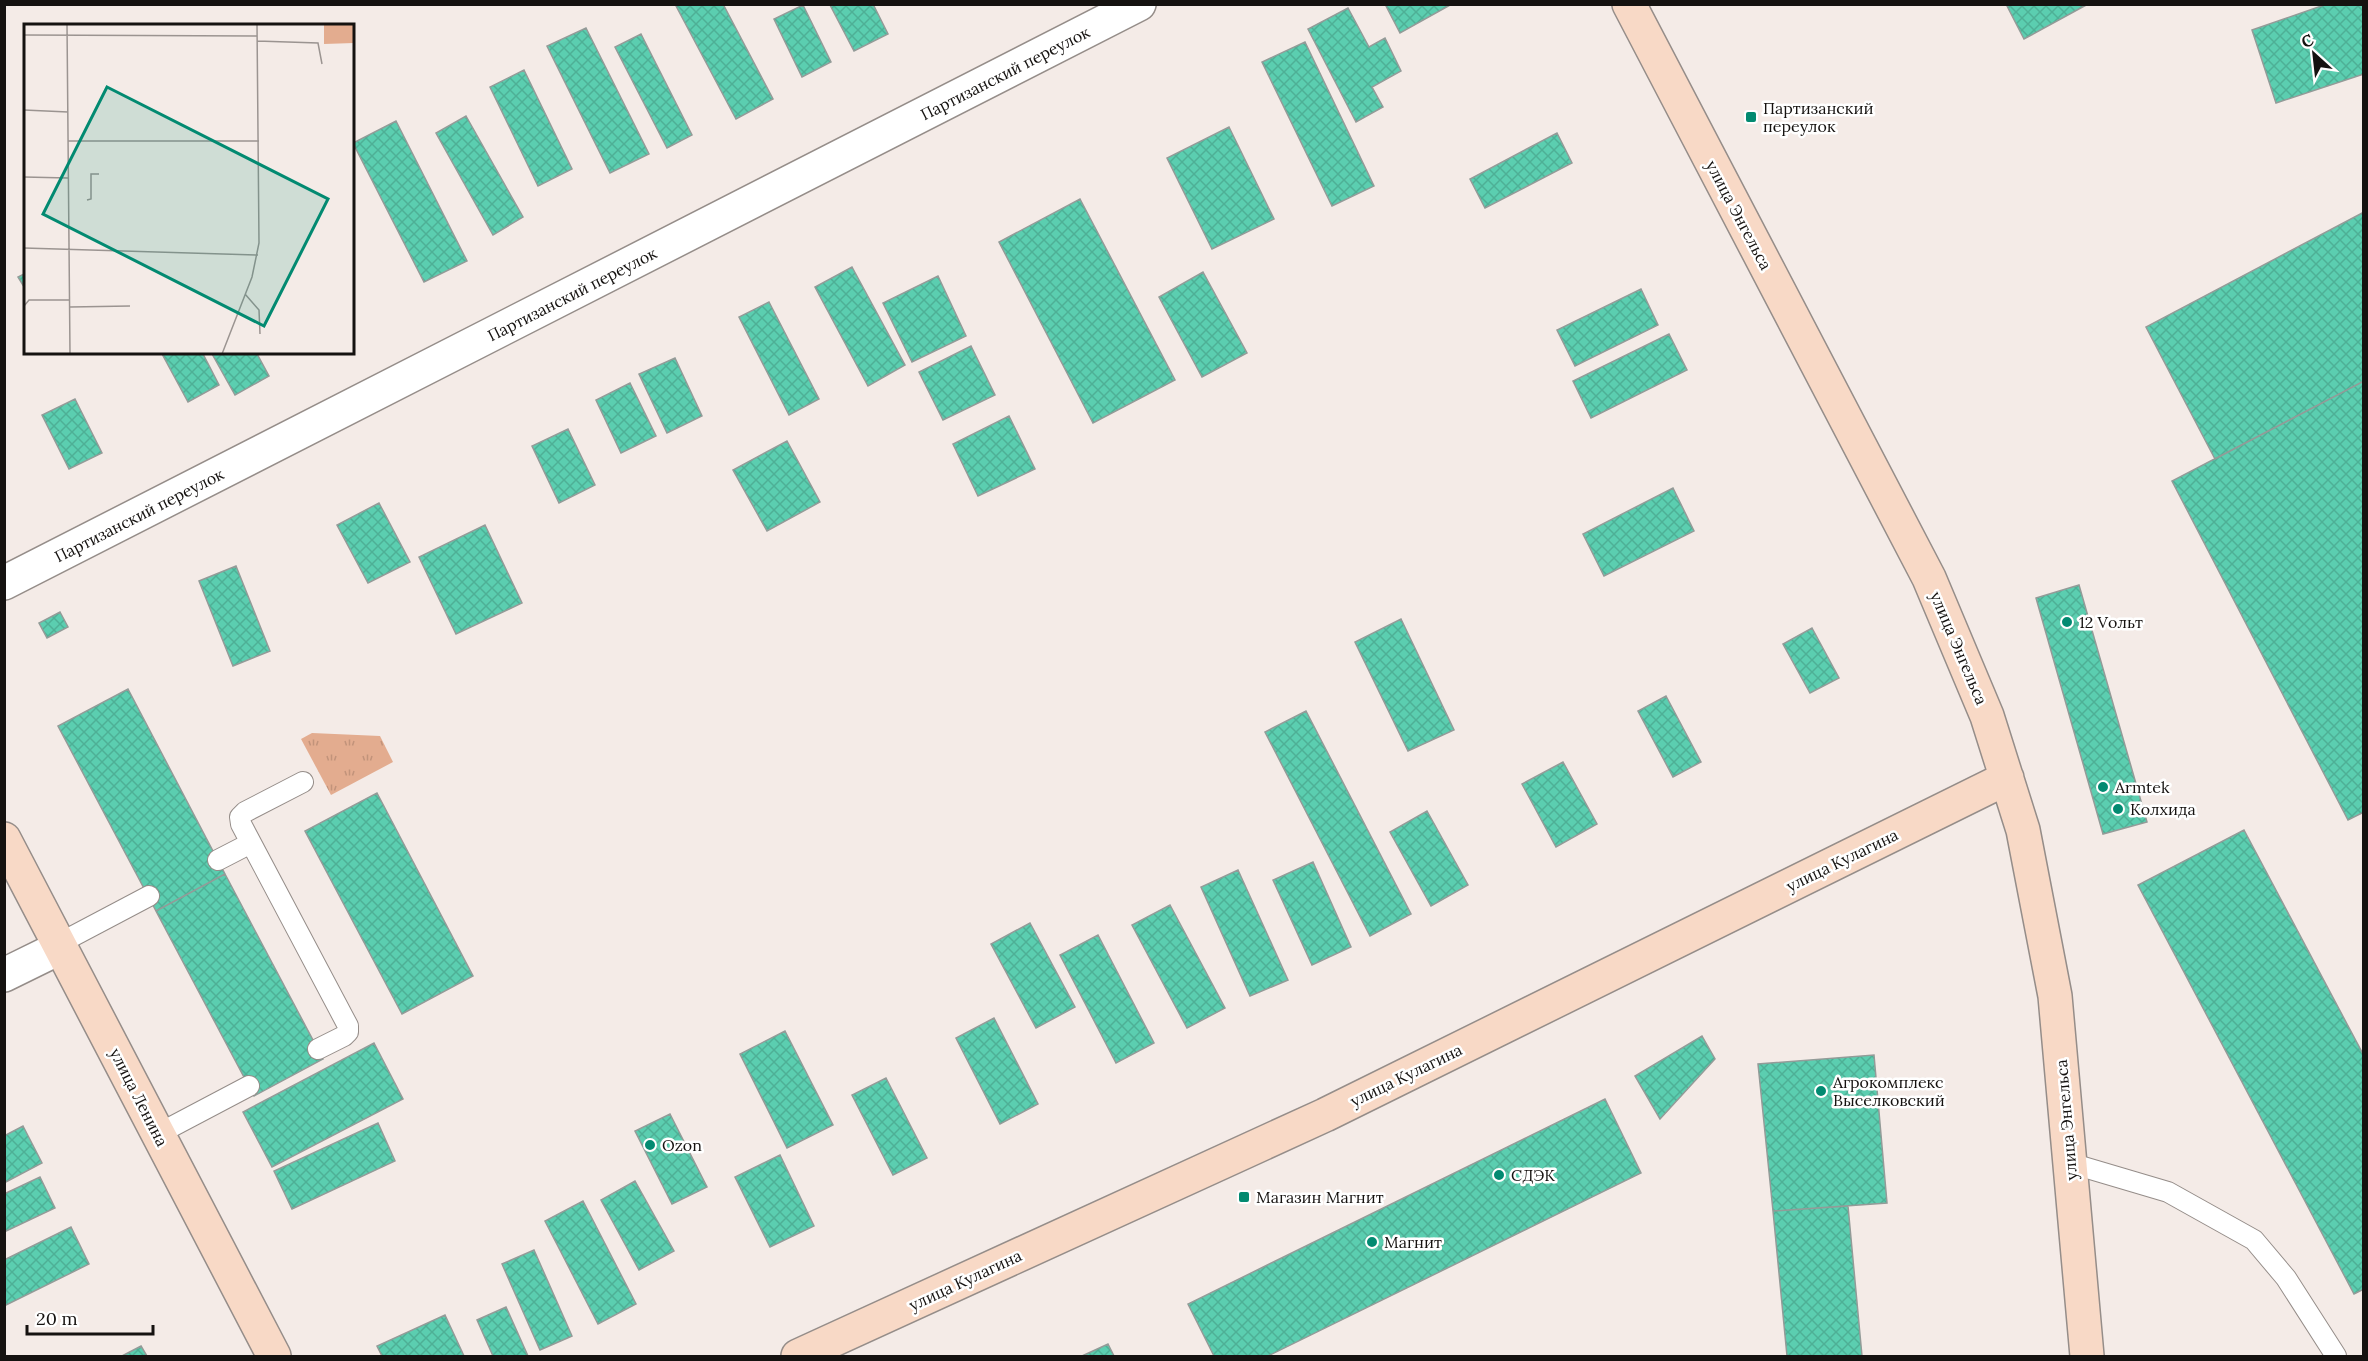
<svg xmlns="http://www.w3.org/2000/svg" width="2368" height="1361" viewBox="0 0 2368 1361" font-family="Lora,serif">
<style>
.grass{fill:url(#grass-tufts)}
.building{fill:url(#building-cross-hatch);stroke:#939b98;stroke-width:1.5}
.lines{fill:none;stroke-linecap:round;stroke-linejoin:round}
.lane-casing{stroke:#958d89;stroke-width:22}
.street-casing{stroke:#958d89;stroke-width:36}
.secondary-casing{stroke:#958d89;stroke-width:36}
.lane{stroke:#fff;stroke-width:20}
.street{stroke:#fff;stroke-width:33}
.secondary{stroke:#f8d9c6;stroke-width:33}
.poi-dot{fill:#028a71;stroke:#fff;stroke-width:2}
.labels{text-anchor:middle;stroke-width:5;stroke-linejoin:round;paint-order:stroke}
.street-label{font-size:16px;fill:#151210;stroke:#fff}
.poi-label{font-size:16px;fill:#151210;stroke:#fff;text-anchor:start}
.inset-road{fill:none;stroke:#9b9491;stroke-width:1.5}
.view{fill:#028a71;fill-opacity:0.15;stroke:#028a71;stroke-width:3}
.inset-edge{fill:none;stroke:#151210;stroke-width:3}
</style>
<defs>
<pattern id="grass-tufts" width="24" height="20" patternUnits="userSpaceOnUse" patternTransform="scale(1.5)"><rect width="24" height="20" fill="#e3ac8f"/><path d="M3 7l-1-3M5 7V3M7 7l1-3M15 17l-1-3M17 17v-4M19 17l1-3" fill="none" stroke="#c2937a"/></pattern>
<pattern id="building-cross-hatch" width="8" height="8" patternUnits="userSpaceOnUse" patternTransform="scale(1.5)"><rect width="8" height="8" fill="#5bceb0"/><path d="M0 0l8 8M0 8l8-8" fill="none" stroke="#4eb096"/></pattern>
</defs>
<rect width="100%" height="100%" fill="#f4ebe7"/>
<path class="grass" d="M312,733L380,736L393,762L331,795L301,739Z"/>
<path class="building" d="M675,4H723L773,99L736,119Z
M873,4L888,34L854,51L830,5Z
M1385,4H1452L1400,33Z
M2006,4H2088L2024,39Z
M2327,4H2364V74L2276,103L2252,30Z
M803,5L831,62L802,77L774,19Z
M1348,8L1369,47L1385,38L1401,71L1372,87L1383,107L1356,122L1308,29Z
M586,28L649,154L610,173L547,46Z
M641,34L692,135L667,148L615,47Z
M1305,42L1374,186L1332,206L1262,62Z
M524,70L572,169L538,186L490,87Z
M466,116L523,217L493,235L436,133Z
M396,121L467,261L424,282L353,143Z
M1229,127L1274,219L1212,249L1167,158Z
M1557,133L1572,163L1485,208L1470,179Z
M1080,199L1175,380L1093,423L999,242Z
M2364,212V381L2215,459L2146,327Z
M852,267L905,365L868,386L815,287Z
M1203,272L1247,353L1202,377L1159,297Z
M26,273V290L18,277Z
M938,276L966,336L912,362L883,303Z
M1641,289L1658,325L1575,366L1557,330Z
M769,302L819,399L789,415L739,317Z
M1669,334L1687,370L1591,418L1573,381Z
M971,346L995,395L943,420L919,372Z
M161,352H202L219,385L188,402Z
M211,352H256L269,376L235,395Z
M675,358L702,416L667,433L639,374Z
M2364,381V812L2348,820L2172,481Z
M630,383L656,436L621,453L596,400Z
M75,399L102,453L69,469L42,415Z
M1009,416L1035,469L978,496L953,444Z
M568,429L595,485L559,503L532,446Z
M787,441L820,502L767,531L733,470Z
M1673,488L1694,531L1604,576L1583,534Z
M379,503L410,562L368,583L337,525Z
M485,525L522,603L456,634L419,557Z
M236,566L270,651L233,666L199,581Z
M2079,585L2147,822L2103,834L2036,598Z
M60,612L68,627L47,638L39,623Z
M1401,619L1454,730L1408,751L1355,642Z
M1812,628L1839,678L1810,693L1783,644Z
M128,689L225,874L156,911L58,726Z
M1666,696L1701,762L1673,777L1638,711Z
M1306,711L1411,914L1370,936L1265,732Z
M1563,762L1597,824L1556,847L1522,784Z
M377,793L473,976L402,1014L305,831Z
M1427,811L1468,885L1431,906L1390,832Z
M2244,830L2364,1056V1289L2354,1294L2138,885Z
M1313,862L1351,947L1312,965L1273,880Z
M1238,870L1288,980L1250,996L1201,887Z
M225,874L323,1059L254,1096L156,911Z
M1170,905L1225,1008L1187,1028L1132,925Z
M1030,923L1075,1007L1036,1028L991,944Z
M1098,935L1154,1043L1116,1063L1060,955Z
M994,1018L1038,1104L1000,1124L956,1038Z
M785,1031L833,1125L787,1148L740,1054Z
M1702,1036L1715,1059L1660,1119L1635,1076Z
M374,1043L403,1099L272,1167L243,1112Z
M1874,1055L1887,1203L1773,1211L1758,1064Z
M886,1078L927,1158L893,1175L852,1095Z
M1605,1099L1641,1173L1268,1356H1214L1188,1304Z
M670,1114L707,1187L672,1204L635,1131Z
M378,1123L395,1161L292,1209L274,1171Z
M23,1126L42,1163L4,1183V1136Z
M780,1155L814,1226L770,1247L735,1177Z
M40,1177L55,1208L4,1232V1194Z
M635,1181L674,1251L639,1270L601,1200Z
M583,1201L636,1304L598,1324L545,1221Z
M1848,1206L1862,1356H1787L1773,1211Z
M71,1227L89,1264L4,1306V1260Z
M534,1250L572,1336L540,1350L502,1264Z
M506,1307L528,1356H493L477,1320Z
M445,1315L464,1356H382L377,1346Z
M1108,1344L1114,1356H1082Z
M141,1346L147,1356H122Z"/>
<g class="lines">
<g class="lane-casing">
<path id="lane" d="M303,782L245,812L240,817L241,824L348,1026V1032L344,1036L318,1049
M218,860L251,843
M60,943L149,896
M158,1134L249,1086
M2070,1163L2168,1192L2254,1240L2286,1278L2336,1356"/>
</g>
<g class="street-casing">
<path id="street" d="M4,583L1139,4
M4,975L61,947"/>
</g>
<g class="secondary-casing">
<path id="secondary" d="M1629,4L1929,578L1987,716L2023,830L2055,996L2087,1356
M4,839L274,1356
M798,1356L1325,1115L2007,778"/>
</g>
<use href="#lane" class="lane"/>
<use href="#street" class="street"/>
<use href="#secondary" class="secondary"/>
</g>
<g class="poi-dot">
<rect x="1745" y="111" width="12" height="12" rx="3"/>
<circle cx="2067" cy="622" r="6"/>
<circle cx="2103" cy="787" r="6"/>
<circle cx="2118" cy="809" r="6"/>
<circle cx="1821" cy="1091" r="6"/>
<circle cx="650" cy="1145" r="6"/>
<circle cx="1499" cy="1175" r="6"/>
<rect x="1238" y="1191" width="12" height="12" rx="3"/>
<circle cx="1372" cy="1242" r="6"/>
</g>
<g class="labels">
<g class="street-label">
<text transform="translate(1005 73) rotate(-27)" y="6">Партизанский переулок</text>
<text transform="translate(1739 215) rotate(62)" y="6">улица Энгельса</text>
<text transform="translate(572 294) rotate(-27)" y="6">Партизанский переулок</text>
<text transform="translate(139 515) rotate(-27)" y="6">Партизанский переулок</text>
<text transform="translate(1959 648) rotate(67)" y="6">улица Энгельса</text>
<text transform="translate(1842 860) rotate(-26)" y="6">улица Кулагина</text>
<text transform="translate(1406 1075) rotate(-26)" y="6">улица Кулагина</text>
<text transform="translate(139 1097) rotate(63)" y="6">улица Ленина</text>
<text transform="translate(2066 1120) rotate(-95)" y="6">улица Энгельса</text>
<text transform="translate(965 1280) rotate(-25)" y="6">улица Кулагина</text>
</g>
<g class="poi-label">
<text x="1763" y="114">Партизанский<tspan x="1763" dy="18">переулок</tspan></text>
<text x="2079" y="628">12 Vольт</text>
<text x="2115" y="793">Armtek</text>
<text x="2130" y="815">Колхида</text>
<text x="1833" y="1088">Агрокомплекс<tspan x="1833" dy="18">Выселковский</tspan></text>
<text x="662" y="1151">Ozon</text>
<text x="1511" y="1181">СДЭК</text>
<text x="1256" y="1203">Магазин Магнит</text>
<text x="1384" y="1248">Магнит</text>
</g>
</g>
<g transform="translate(24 24)">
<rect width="330" height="330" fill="#f4ebe7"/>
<path d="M300,0H330V19L300,20Z" fill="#e3ac8f"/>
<path class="inset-road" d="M43,0L46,330M0,11L233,12M233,17L294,19L298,40M0,86L44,88M44,117H235M0,153L44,154M63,176L67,175V150H75M0,224L234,231M221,270L235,286L236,310M0,282L5,276H46M46,283L106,282M198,330L228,253L235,219L233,0"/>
<path class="view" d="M83,63L304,175L240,302L19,190Z"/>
<rect width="330" height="330" class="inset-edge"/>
</g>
<rect width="2368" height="1361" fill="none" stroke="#151210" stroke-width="12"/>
<g transform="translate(2314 54) rotate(333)" stroke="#ffffff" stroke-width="4.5" paint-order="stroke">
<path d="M0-4.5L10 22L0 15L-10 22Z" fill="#151210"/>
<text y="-9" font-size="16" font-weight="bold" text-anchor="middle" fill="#151210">С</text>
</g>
<path d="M27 1325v9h126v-9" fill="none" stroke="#151210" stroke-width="3"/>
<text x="36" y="1325" font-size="18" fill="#151210" stroke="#ffffff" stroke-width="4.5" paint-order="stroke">20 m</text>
</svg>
